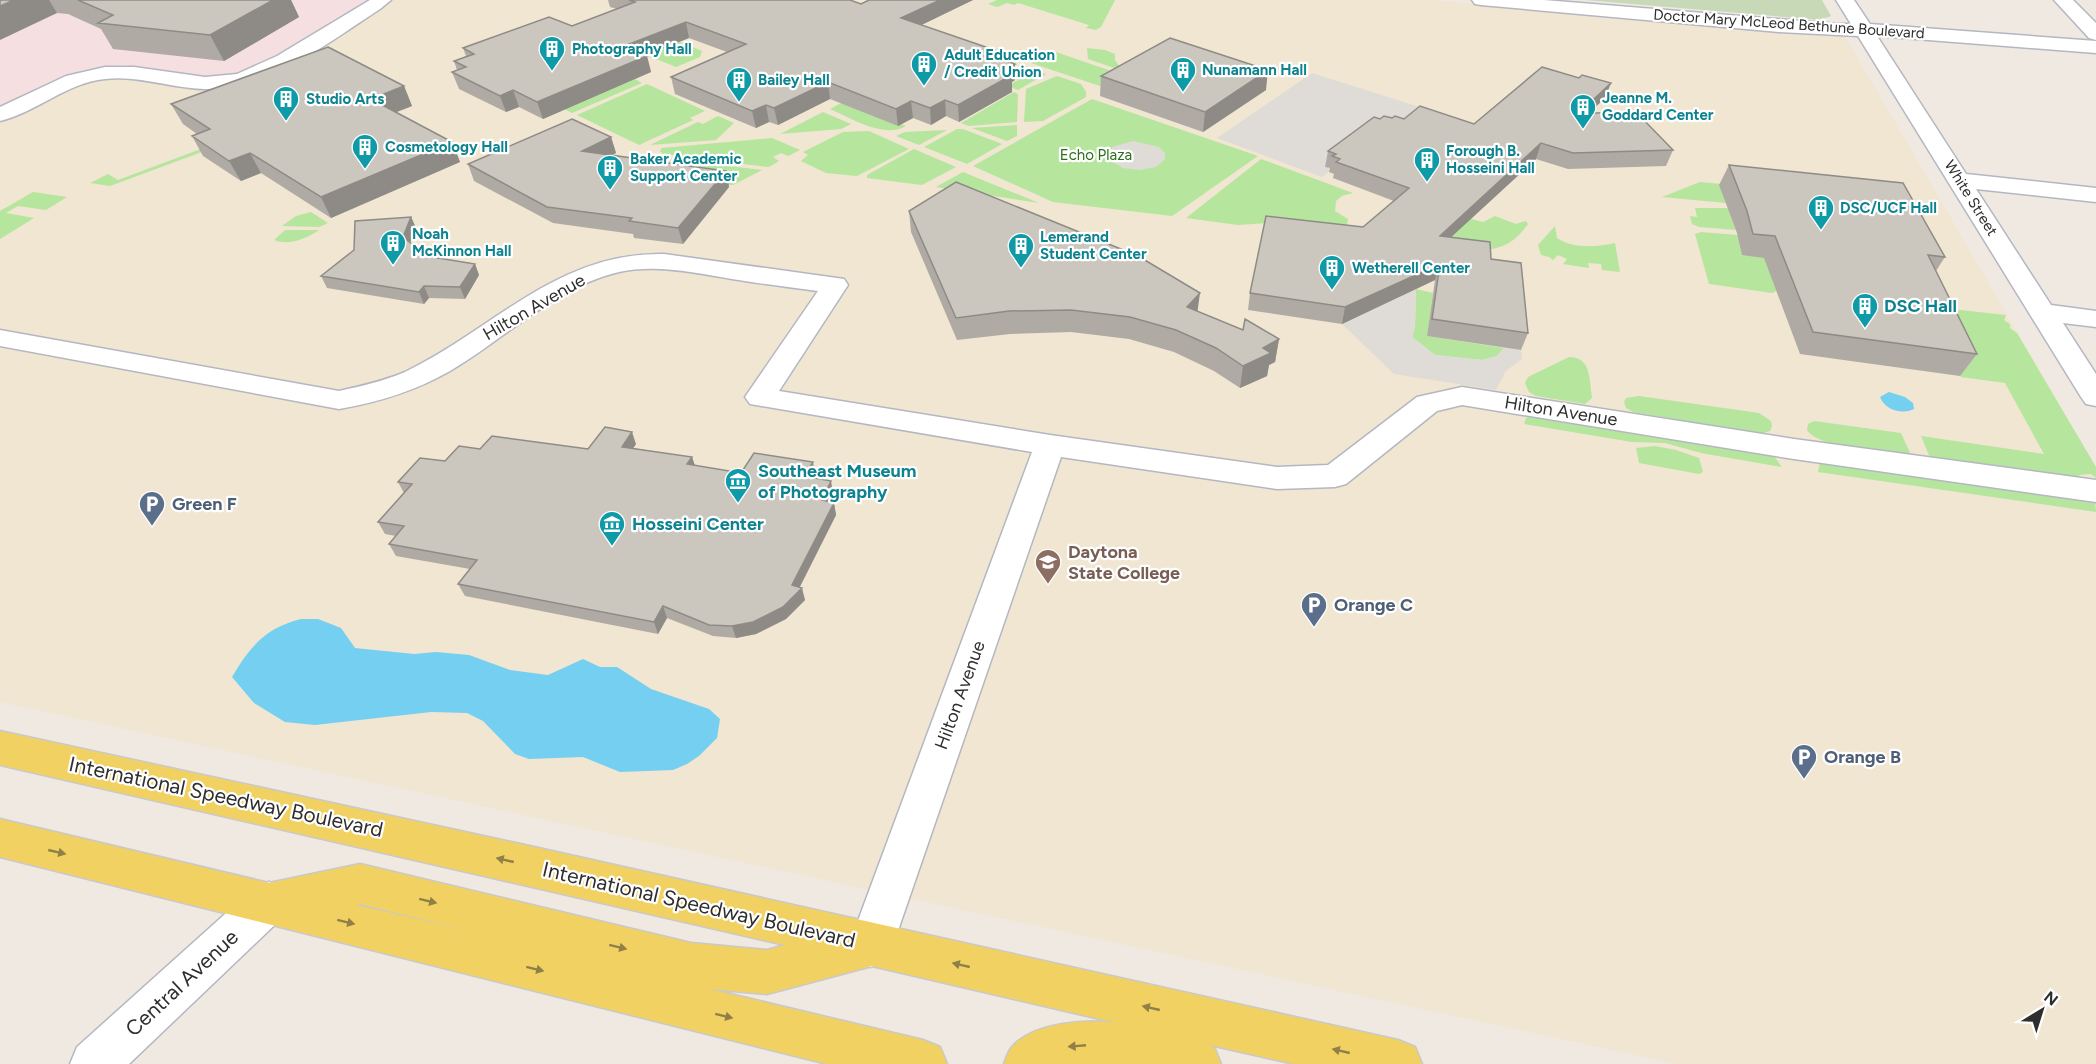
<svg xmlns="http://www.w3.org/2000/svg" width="2096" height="1064" viewBox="0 0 2096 1064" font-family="Figtree,sans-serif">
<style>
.education{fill:#f0e6d1}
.medical{fill:#f5dfe0}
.green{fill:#b6e59e}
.cemetery{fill:#c8d9b8}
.plaza{fill:#dfdcd8}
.water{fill:#75cff0}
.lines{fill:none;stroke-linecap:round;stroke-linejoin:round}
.minor-casing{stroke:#b4b7c1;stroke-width:3}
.major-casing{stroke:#c9c9c9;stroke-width:3}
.minor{fill:#fff;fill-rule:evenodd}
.major{fill:#f2d163;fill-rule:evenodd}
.wall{fill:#afaba4}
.shaded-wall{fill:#8e8b86}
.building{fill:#cbc7bf;stroke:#8e8b86;stroke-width:1.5}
.oneway{fill:#908048}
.labels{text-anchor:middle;stroke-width:4.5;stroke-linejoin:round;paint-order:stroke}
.far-street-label{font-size:15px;fill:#2e2e2e;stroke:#fff}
.far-culture-label{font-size:15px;font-weight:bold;fill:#0d838f;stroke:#fff;text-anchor:start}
.far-park-label{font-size:15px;fill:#2c6e1b;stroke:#fff}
.culture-label{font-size:18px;font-weight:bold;fill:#0d838f;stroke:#fff;text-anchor:start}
.street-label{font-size:18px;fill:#2e2e2e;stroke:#fff}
.service-label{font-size:18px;font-weight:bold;fill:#4e5e75;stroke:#fff;text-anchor:start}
.education-label{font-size:18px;font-weight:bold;fill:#785e54;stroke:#fff;text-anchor:start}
.near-street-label{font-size:21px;fill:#2e2e2e;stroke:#fff}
</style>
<rect width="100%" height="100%" fill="#efe9e1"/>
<path class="education" d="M393,0H1431L1845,36L2096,468V1064H1677L0,702V122L63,91L104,78L200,88L225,89L279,70Z"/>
<path class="medical" d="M0,0H368L260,66L237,74L215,78L121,65L104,67L78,74L0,110Z"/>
<path class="green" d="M997,0H1115L1101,27L1096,30L1086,28L1089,25L1018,3L1014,5L1007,3L997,7L988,4Z
M670,38L702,51L700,57L676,67L639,52Z
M1087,48L1105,50L1115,54V60L1123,71L1088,59Z
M1053,51L1123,75L1103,87L1031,63Z
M1025,66L1046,74L1018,90L1008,86L1018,80L1007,76Z
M1057,76L1081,84L1086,92V97L1043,121L1024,122L1026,89Z
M635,79L642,83L572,113L564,109Z
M647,84L705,111L690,118L693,120L639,145L577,115Z
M1014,92L1018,94L1017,122L969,126L961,123Z
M1092,99L1258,156L1172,216L1053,202L973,166Z
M845,101L906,126C884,139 851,118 830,109Z
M823,112L851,124L841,129L780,134Z
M718,116L734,123L716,140L650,145L698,122L703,124Z
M1017,125V136L1007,141L972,128Z
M957,129H963L1002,144L967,164L924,147Z
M947,130L919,145L896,136L905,132Z
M869,131L909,149L857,176L826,173L801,161L808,155L803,152L843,132Z
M772,138L800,150L788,156L781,153L773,157L779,161L769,167L663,154L660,151L662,148Z
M206,147L210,149L110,186L90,183L108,174L118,180Z
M914,149L956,167L922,185L867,178V175Z
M670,159L762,170L733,185H726Z
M1261,159L1353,193L1342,196L1336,201L1335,211L1348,219L1346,233L1268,223L1238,225L1186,218Z
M963,172L1039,203L936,187Z
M1700,182L1755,187L1720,185L1726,203L1662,197Z
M33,192L67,197L46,210L18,206L6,213L34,218L0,239V211Z
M1695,208H1728L1736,230L1699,227L1692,224L1690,216L1697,217Z
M311,212L328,223L319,227L282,226L296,216Z
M1495,216L1516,224L1526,221L1528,224C1503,260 1476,249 1438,244L1464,217L1483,222Z
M1555,226L1557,238C1572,249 1598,247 1615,243L1620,272L1602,270L1601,264L1588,263L1589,268L1563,264L1567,259L1558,255L1553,260L1549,257L1541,255L1538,245Z
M285,230H319C306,239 289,246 274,240Z
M1701,232L1738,235L1784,260L1792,284L1772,293L1709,284L1695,234Z
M1416,289L1433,293L1427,336L1504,348L1497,356L1482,360L1435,355L1412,337L1415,326Z
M1924,306L2006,315L2004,320L2010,324V328L2017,333L2096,467V478L2091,474L2079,475L2081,479L1930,458L1921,436L2044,454L2005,383L1961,377Z
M1569,357C1592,357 1589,381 1592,398L1585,404L1536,396L1529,392L1525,383L1528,377Z
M1639,396L1759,413L1771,421L1772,426L1770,431L1760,434L1633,412L1626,408L1624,402L1626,398Z
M1533,414L1773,455L1782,467L1701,453L1665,443L1632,442L1524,424L1526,418Z
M1814,421L1901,433L1911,455C1888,452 1819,449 1807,430L1808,424Z
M1655,446L1676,450L1699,458L1703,472L1699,474L1639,463L1636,448Z
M1820,462L2095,501L2096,512L1818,472Z"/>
<path class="cemetery" d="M1585,0H1822L1831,16L1820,20Z"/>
<path class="plaza" d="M1312,73L1426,109L1361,147L1322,177L1217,138Z
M1133,141L1159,147L1165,153V159L1156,167L1140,170L1123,168L1109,160L1107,155L1112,147Z
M1416,289L1415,326L1412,337L1435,355L1482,360L1497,356L1504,348L1521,350L1522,359L1506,371L1496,390L1394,374L1342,324Z"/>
<path class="water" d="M1889,392L1905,397L1913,403L1914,409C1902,415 1885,410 1880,397Z
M301,619H318L341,628L355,648L414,654L436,652L469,655L510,670L548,675L583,659L600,667H617L651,689L709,709L720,719L717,738L699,756L687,764L673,770L620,772L583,757L529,759L515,754L483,721L467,713L431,712L315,725L285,722L254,703L232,677C249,647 267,627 301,619Z"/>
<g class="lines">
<g class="minor-casing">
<path id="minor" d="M370,0H391L380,9C329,42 267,91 204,89C171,88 138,75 105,79C66,83 37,112 0,121V107L66,76L105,67H134L205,77L237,74L277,56Z
M1472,0H1544L1838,24H1851L1836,0H1854L1870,24L2096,41V53L1877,36L1966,174L2096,188V202L1976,189L2051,305L2096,311V327L2063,323L2096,374V406L2086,404L2081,397L1858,36L1779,32L1481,5L1475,4Z
M2054,0H2073L2096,23V40L2089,38Z
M664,254L844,279L848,285L779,391L1050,435L1277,467L1328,465L1417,397L1462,387L1794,439L2096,480V502L1794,459L1462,405L1437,411L1346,484L1335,487L1277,489L1061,457L893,945L887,960L871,967L855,960L849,945L1032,452L750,404L745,397L818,291C789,287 761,284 732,279C695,273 657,264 619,272C555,287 505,339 450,371C415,391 379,402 339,409L0,346V330L339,391C362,386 384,381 405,372C494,329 557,252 664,254Z
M269,882L284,888L291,902L284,916L129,1064H70L77,1047L254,888Z"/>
</g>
<g class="major-casing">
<path id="major" d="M0,731L525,845L1398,1040L1415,1047L1422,1064H1294L1206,1044L1214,1047L1221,1064H1004C1006,1059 1008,1051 1012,1047C1034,1022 1087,1019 1117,1023L872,966L767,994L709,989L923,1040L940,1047L947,1064H827L0,857V819L269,883L360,864L691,943L767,950L785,945L0,765ZM360,904L469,931L357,905Z"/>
</g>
<use href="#minor" class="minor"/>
<use href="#major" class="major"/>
</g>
<path class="wall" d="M0,0H291L299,17L224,61L113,49L101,29L68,14L57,13Z
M608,0H850L861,4L869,0H973L921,25L1006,61L1015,80L1012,82V92L959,122L946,116L931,125L913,118L898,126L830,99L778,125L769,122L756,128L675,94L671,77L727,52L689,38L646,55L647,56L651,72L543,119L519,107L506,112L459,89L452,72L457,70L454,61L466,56L463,48L572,26L617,9L610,7Z
M1101,76L1266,90L1203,132L1100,96Z
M404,86L412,106L396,112L452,142L460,162L331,218L261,173L241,181L203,156L192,136L197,134L183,124L171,104Z
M1605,98L1589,113L1673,150L1666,166L1568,169L1536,159L1451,237L1491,259L1528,333L1521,350L1427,336L1435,280L1342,324L1248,310L1250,293L1363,227L1394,201L1333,178L1334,174L1329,172L1330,168L1325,167L1328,151L1380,119H1404L1474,124Z
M611,137L616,153L612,155L726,171L729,187L683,244L634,238L633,234L553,223L474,181L468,164Z
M1729,165L1945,257L1936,271L1977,354L1960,376L1800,354L1764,258L1742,255L1737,233L1719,185Z
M909,211L1243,330L1279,339L1275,362L1269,365L1267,376L1240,388L1214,371L1174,352L1129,339L1071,332L1010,334L957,340L911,232Z
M411,217L416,228L410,242L417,248L432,257L475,264L479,275L465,299L429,298L424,304L327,288L321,276Z
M636,444L633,448L692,457L695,466L741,473L815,474L813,478L833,493L829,502L834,503L836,515L800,587L805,600L786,619L756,634L736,638L713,636L667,618L658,634L465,596L458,584L470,569L396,556L389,544L396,536L385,534L378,522L404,493L398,482L445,461L480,449H588Z"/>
<path class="shaded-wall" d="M14,0H49L57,13L0,40V6Z
M273,0H291L299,17L224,61L210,35Z
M940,0H973L903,34L901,18Z
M686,22L689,38L628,62L624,46Z
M1006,54V69L1015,64V80L1012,82V92L959,122L958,105L998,58Z
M647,56L651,72L543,119L537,102Z
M1268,70L1266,90L1203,132L1205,112Z
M828,82L830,99L778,125L774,108Z
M1611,83L1605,98L1572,129L1578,114Z
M404,86L412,106L379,119L371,99Z
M513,90L519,107L506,112L500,96Z
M945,100L946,116L931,125L930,108Z
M911,101L913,118L898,126L896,109Z
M766,105L769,122L756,128L752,111Z
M611,137L616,153L587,167L582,151Z
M452,142L460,162L331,218L321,197Z
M1541,143L1536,159L1435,252L1440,236Z
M250,153L261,173L241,181L229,161Z
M726,171L729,187L683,244L678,228Z
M411,217L416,228L408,248L403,237Z
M475,264L479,275L465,299L460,287Z
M1440,264L1435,280L1342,324L1345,307Z
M424,286L429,298L424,304L419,292Z
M1200,293L1197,315L1187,307Z
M1279,339L1275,362L1269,365L1267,376L1240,388L1243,366L1263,348Z
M632,432L636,444L626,459L622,447Z
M692,457L696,469L687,464Z
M813,462L815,474L807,488L804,476Z
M831,481L833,493L824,512L822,500Z
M834,503L836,515L796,594L802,588L805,600L786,619L756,634L736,638L732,626L792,585Z
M663,606L667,618L658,634L654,622Z"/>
<path class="building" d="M0,0H14L0,6Z
M78,0H273L210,35L98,23L113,15Z
M629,0H850L861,4L869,0H940L901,18L1006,54L998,58L1015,64L1001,71L1012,75L958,105L945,100L930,108L911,101L896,109L828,82L774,108L766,105L752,111L671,77L746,44L686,22L624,46L647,56L537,102L513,90L500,96L452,72L466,67L454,61L474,54L463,48L549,17L572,26L635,2Z
M1170,38L1268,70L1205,112L1101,76Z
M328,47L404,86L371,99L452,142L321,197L250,153L229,161L192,136L210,129L171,104Z
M1542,67L1579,78L1582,75L1611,83L1578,114L1635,111L1673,150L1573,153L1541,143L1440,236L1490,242L1491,259L1521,263L1528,333L1432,319L1440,264L1345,307L1250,293L1266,216L1363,227L1409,188L1336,162L1340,159L1332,156L1336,154L1328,151L1374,117L1380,119L1384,116L1392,118L1395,116L1404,119L1420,106L1474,124Z
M572,119L611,137L582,151L726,171L678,228L629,221L632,218L547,207L468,164Z
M1729,165L1903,183L1945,257L1928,255L1977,354L1813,332L1775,236L1753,234L1747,211Z
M956,182L1138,256L1200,293L1187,307L1243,330L1245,319L1279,339L1263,348L1271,353L1243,366L1216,348L1176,330L1130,317L1071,310L1009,311L956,318L909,211Z
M411,217L403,237L417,248L432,257L475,264L460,287L424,286L419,292L321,276L354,250L355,221Z
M605,427L632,432L622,447L692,457L687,464L741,473L754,453L813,462L804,476L831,481L822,500L834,503L792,585L802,588L783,607L753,622L732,626L709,625L663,606L654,622L458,584L477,560L389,544L404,526L378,522L412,484L398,482L420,458L445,461L459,446L480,449L492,436L588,449Z"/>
<defs><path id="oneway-solid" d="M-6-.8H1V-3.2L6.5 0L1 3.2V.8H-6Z" transform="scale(1.5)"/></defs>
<g class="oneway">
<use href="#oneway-solid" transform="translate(57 852) rotate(13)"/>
<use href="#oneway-solid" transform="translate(505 860) rotate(-167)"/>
<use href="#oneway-solid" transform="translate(428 901) rotate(14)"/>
<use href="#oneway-solid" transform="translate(346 922) rotate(14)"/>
<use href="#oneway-solid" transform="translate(618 947) rotate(14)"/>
<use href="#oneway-solid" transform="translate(961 965) rotate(-167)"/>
<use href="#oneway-solid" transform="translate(535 969) rotate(14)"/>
<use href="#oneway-solid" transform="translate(1151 1008) rotate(-167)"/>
<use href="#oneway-solid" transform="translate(724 1016) rotate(14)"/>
<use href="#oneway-solid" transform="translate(1077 1046) rotate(175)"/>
<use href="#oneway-solid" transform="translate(1341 1051) rotate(-167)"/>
</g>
<defs>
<g id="building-pin" transform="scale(1.35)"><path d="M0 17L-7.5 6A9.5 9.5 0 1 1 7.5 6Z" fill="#0f9aa8" stroke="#fff"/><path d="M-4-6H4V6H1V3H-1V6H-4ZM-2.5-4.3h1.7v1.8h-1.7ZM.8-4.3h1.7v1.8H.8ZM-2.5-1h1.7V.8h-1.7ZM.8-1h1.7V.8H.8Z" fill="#fff"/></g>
<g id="museum-pin" transform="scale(1.35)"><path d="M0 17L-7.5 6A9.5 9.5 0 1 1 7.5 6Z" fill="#0f9aa8" stroke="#fff"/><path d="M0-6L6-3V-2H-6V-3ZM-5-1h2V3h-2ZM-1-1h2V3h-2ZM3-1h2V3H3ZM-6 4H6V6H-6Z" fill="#fff"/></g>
<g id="parking-pin" transform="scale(1.35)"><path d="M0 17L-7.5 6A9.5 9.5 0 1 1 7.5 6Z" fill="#5c6f8a" stroke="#fff"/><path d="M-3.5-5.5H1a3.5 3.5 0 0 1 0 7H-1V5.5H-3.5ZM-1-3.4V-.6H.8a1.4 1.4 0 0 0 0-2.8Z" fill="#fff"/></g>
<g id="university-pin" transform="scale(1.35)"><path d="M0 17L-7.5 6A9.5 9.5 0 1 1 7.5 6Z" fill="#8d6e63" stroke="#fff"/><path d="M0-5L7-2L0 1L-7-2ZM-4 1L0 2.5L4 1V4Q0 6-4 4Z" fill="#fff"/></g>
</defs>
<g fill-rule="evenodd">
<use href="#building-pin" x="552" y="49"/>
<use href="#building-pin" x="924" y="64"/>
<use href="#building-pin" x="1183" y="70"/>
<use href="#building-pin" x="739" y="80"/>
<use href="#building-pin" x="286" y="99"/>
<use href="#building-pin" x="1583" y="107"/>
<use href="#building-pin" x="365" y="147"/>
<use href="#building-pin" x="1427" y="160"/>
<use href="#building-pin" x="610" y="168"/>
<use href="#building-pin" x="1821" y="208"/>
<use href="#building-pin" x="393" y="243"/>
<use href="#building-pin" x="1021" y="246"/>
<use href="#building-pin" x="1332" y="268"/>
<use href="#building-pin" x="1865" y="306"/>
<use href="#museum-pin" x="738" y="481"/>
<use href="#parking-pin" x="152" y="504"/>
<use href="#museum-pin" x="612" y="524"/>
<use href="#university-pin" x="1048" y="562"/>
<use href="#parking-pin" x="1314" y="605"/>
<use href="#parking-pin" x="1804" y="757"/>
</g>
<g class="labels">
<g class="far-street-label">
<text transform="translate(1789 24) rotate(4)" y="5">Doctor Mary McLeod Bethune Boulevard</text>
<text transform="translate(1971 198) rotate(58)" y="5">White Street</text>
</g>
<g class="far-culture-label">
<text x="572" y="54">Photography Hall</text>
<text x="944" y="60">Adult Education<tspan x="944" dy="17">/ Credit Union</tspan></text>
<text x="1202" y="75">Nunamann Hall</text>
<text x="758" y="85">Bailey Hall</text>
<text x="1602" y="103">Jeanne M.<tspan x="1602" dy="17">Goddard Center</tspan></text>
<text x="306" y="104">Studio Arts</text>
<text x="385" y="152">Cosmetology Hall</text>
<text x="1446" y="156">Forough B.<tspan x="1446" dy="17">Hosseini Hall</tspan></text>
<text x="630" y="164">Baker Academic<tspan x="630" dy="17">Support Center</tspan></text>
<text x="1840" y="213">DSC/UCF Hall</text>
<text x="412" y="239">Noah<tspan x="412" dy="17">McKinnon Hall</tspan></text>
<text x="1040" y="242">Lemerand<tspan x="1040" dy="17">Student Center</tspan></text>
<text x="1352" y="273">Wetherell Center</text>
</g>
<g class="far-park-label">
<text x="1096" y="160">Echo Plaza</text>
</g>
<g class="culture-label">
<text x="1884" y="312">DSC Hall</text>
<text x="758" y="477">Southeast Museum<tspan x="758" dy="21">of Photography</tspan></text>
<text x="632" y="530">Hosseini Center</text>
</g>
<g class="street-label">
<text transform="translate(534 307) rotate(-30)" y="6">Hilton Avenue</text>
<text transform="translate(1561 411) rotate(9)" y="6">Hilton Avenue</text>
<text transform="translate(960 695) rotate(-70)" y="6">Hilton Avenue</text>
</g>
<g class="service-label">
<text x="172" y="510">Green F</text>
<text x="1334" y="611">Orange C</text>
<text x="1824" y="763">Orange B</text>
</g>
<g class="education-label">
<text x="1068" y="558">Daytona<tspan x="1068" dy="21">State College</tspan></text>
</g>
<g class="near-street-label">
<text transform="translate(226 797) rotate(12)" y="7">International Speedway Boulevard</text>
<text transform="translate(699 905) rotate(13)" y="7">International Speedway Boulevard</text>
<text transform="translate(182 983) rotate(-43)" y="7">Central Avenue</text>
</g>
</g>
<g transform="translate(2042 1010) rotate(38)" stroke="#ffffff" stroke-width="4.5" paint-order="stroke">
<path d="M0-4.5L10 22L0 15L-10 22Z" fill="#2e2e2e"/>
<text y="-9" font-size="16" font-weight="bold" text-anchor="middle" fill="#2e2e2e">N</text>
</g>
</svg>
